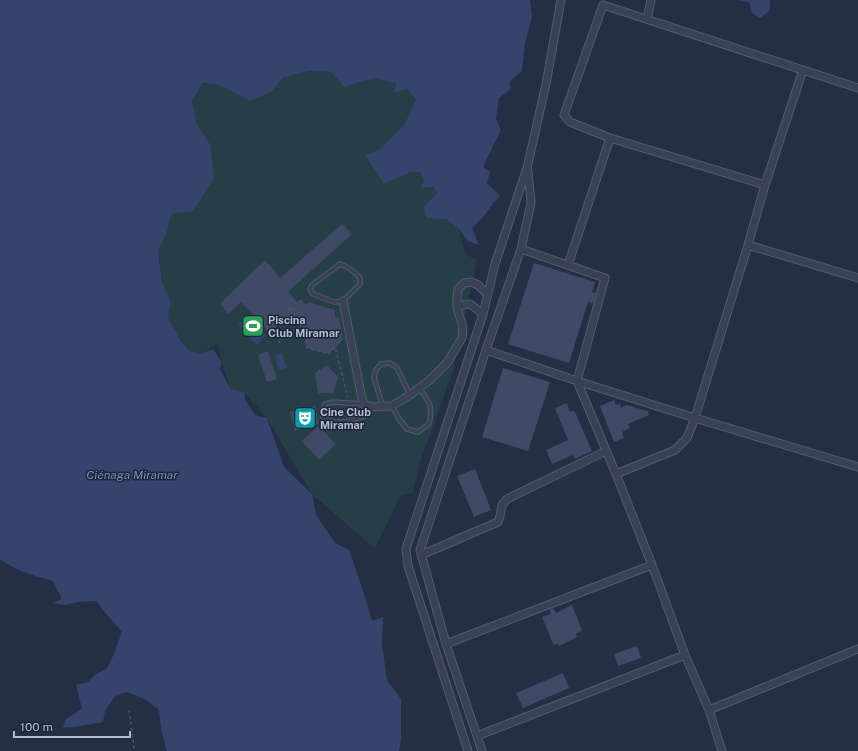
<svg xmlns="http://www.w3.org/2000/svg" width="858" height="751" viewBox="0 0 858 751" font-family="'Public Sans',sans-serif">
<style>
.green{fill:#263e46}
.water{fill:#34446c}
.building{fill:#404a66}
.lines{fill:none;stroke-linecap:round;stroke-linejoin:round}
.service-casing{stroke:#545b6f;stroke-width:5.5}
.minor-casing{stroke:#545b6f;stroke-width:9}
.path{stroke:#455b62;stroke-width:1.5;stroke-dasharray:3 3;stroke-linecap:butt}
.service{stroke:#394155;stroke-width:3.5}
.minor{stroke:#394155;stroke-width:7}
.labels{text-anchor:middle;stroke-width:3;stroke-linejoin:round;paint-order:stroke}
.poi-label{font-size:11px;font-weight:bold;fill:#b6bcce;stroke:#1d253a;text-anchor:start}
.water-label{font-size:12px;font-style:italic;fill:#7b8db8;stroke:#1d253a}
</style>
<rect width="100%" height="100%" fill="#242e45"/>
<path class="green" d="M309,71L331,72L344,87L374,78L396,84L394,92L407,89L416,99L404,125L380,149L366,155L410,172H420L424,181L434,187L437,193L424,206L458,228L466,255L477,259L453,371L420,462L413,493L400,496L375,549L312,494L267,418L245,393L230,388L222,362L218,344L201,354L189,350L179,339L176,331L168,318L171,303L162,281L158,250L167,232L172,213L210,144L196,123L192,101L203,83L219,85L250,101L271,92L284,77Z"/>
<path class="water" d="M0,0H530L532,17L525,43L522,71L509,82L511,89L499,98L496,119L501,130L483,167L490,172L487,183L500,196L494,202L484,216L472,228L479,245L468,241L458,228L445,219L426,218L424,206L437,193L434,187L421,188L424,181L420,172H410L384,184L365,155L380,149L404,125L416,99L407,89L394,93L396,84L374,78L344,87L331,72L309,71L284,77L271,92L250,101L219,85L203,83L192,101L196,123L210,144L214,178L197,205L191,212L172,213L167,232L158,250L162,281L171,303L168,318L176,331L179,339L189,350L201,354L213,349L222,362L220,369L230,388L245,393V400L255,415L267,418L284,467L312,494L316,515L335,543L349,550L365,597L372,621L383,617L382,645L387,680L401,699V740L399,751H167L161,730L159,710L144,699L127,692L116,695L105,711L103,722L81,726L63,728L66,719L82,709L76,685L88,682L95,675L107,668L113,656L122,632L108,616L96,601L78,602L65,605L53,603L62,599L53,581C35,576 16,571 0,559Z
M737,0H770C770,12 770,11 760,18L752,13L749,2Z
M247,316L266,335L257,345L238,325Z
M282,353L287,368L279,370L275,356Z"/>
<path class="building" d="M342,224L352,234L288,292L297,302L301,299L306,305L309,302L335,310V317H339L343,340L329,354L307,348L303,329L295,317L292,319L290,317L280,327L278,325L271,334L241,302L228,314L220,304L265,260L280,278Z
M534,263L595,282L592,292L596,293L593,303L588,302L569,363L508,344Z
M268,351L277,379L267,382L258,355Z
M327,365L338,377L333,393H318L315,373Z
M503,368L550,382L528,451L482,437Z
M614,400L616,405L620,404L621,408L626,405L648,411L649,415L628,424L630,428L622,432L624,438L614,442L600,406Z
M567,403L570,412L574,410L592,451L575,459L573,455L552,464L546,450L568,440L555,408Z
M315,406L319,424L295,431L290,412Z
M318,426L336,444L319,460L302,441Z
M475,469L491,510L474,517L457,476Z
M572,605L582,630L576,634L577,637L559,646L558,643L554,646L542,617L551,614L550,610L553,608L556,613Z
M637,646L641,658L618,666L614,654Z
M563,673L569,688L523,708L516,693Z"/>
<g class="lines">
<g class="service-casing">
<path id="service" d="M340,264C349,267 354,271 360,278V284L343,301L334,302L313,294L310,289L312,285Z
M363,404L333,402L325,404L322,411L323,417C338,427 349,420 365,416L371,407
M392,406L399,419L407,429L418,432L429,424C433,406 430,402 419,388
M383,407L374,378L376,370L381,364L390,363L397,368L410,395"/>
</g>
<g class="minor-casing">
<path id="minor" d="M647,19L651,0
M610,138L765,185L748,245
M765,185L803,70
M521,249L605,278L577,381L616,474L652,565L685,655L709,710L722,751
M568,265L610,138L570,122L564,115L603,5L858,88
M343,301L363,404L371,407L392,406L410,395L430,380L447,363L462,338L463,327L457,308V299L458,289L464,283L471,282L478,285L488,295
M457,308L463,305L470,304L483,314
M486,350L577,381L695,418L858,467
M616,474L675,450L687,438L695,418L748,245L858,278
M421,555L498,522L500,516L502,505L507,499L606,451
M446,644L652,565
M709,710L858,649
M477,736L685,655
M468,751L408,566L406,549L483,314L495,264L527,168L546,84L561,0
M482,751L446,644L420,550L486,350L521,249L531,203L528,170"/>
</g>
<path class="path" d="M280,343L275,333L267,329L292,307L295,317L303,329L307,348L329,354L335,347L348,397
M129,710L134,746L133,751"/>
<use href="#service" class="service"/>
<use href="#minor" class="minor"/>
</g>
<defs>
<g id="stadium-square" transform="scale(1.15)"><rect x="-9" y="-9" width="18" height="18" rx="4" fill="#2e9e5b" stroke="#1d253a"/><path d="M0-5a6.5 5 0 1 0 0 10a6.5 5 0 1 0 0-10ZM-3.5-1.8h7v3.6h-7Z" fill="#fff"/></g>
<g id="theatre-square" transform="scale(1.15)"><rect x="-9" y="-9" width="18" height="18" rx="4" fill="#0f9aa8" stroke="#1d253a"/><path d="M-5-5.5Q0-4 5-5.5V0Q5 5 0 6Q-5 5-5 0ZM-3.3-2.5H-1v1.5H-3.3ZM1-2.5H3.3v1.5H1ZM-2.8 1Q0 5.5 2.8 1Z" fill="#fff"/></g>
</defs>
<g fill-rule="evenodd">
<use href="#stadium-square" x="253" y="326"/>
<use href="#theatre-square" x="305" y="418"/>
</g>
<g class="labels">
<g class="poi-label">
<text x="268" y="324">Piscina<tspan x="268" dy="13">Club Miramar</tspan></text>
<text x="320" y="416">Cine Club<tspan x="320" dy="13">Miramar</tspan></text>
</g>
<g class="water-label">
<text x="132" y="479">Ciénaga Miramar</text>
</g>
</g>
<path d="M14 731v6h116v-6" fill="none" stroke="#b6bcce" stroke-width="2"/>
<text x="20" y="731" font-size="12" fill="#b6bcce" stroke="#1d253a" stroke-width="3" paint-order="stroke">100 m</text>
</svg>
